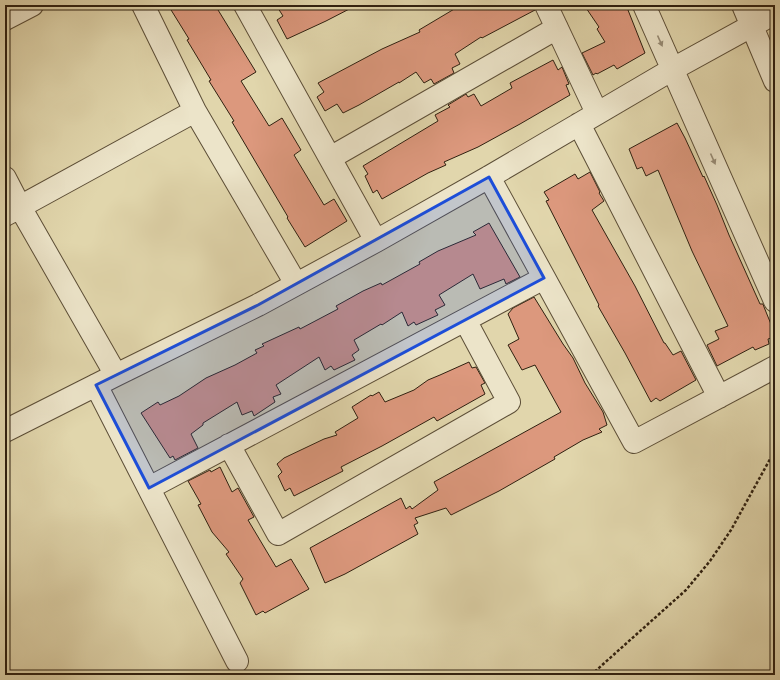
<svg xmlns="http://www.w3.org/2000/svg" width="780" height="680" viewBox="0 0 780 680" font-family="Vollkorn,serif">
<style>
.building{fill:#dc987d;stroke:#2f2010}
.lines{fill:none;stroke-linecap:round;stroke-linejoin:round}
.minor-casing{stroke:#5c4e37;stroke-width:24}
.path{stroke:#2f2010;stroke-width:2.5;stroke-dasharray:3 2;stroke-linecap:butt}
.minor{stroke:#ece4c9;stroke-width:22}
.oneway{fill:#978c76}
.marked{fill:#1d4ed8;fill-opacity:0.2;stroke:#1d4ed8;stroke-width:3;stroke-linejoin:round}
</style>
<rect width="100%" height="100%" fill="#e1d6ac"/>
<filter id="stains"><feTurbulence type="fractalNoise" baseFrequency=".005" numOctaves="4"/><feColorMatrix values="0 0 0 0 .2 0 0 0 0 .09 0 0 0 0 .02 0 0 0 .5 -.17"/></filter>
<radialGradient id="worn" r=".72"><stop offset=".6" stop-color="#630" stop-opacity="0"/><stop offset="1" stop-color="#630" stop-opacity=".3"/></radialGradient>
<path class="building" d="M168,5H215L256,72L241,81L269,126L282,118L301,150L294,155L324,205L334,199L347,221L305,247L287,218L288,217L232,122L234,121L209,81L211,80L187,40L189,39Z
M276,5H357L326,21L287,39L277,20L283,16Z
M461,5H534L535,10L482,38L481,37L455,54L460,64L452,68L454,73L434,84L431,79L424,83L416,72L399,83V82L359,105L343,113L337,104L325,111L317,97L324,92L318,83L382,49L420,32L419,30Z
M584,5H626L645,53L617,69L614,65L597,74L596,73L593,75L582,53L605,42L597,29L599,27Z
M553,60L558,70L562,67L569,84L566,85L570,95L520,124L478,147L444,162L446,165L428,173L382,199L377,190L373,193L365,176L368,174L363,166L438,121L435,115L450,107L448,105L466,94L468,97L474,94L481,106L512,88L510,83Z
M677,123L685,138L703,177L704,176L717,205L729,235L760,304H763L764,307L775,334V337L768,339L769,344L755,350L753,347L717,366L707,345L719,339L715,331L728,326L692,251L658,170L646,176L642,167L637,169L629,149Z
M590,172L600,192L599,193L604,201L592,210L635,286L664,343H665L673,355L681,351L696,380L660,401L656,398L651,402L625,353L598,306L599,305L546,201L549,200L544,192L575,174L578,179Z
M489,223L520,277L506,284L504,279L480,289L473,274L439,295L445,305L435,310L438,315L416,325L414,322L408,326L402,312L382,325L381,324L354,340L359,350L352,355L355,360L334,370L331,366L325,370L319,357L276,385L281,394L273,397L275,402L254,416L252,411L242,415L237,402L203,423V425L191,434L198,448L175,460L173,456L170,458L141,413L158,402L160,405L179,396L206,378L235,365L257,353L255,350L264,346L262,344L299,327L300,329L338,309L336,306L363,291L381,283L382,285L420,264L419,262L438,251L476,235L473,232Z
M534,297L563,344L573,358L585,383L603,412L607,425L599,429L602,432L583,440L554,457L555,459L499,491L451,515L446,508L415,518L418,523L414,525L418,534L345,574L325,583L310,548L401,498L406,509L410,506L412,509L438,490L434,482L561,412L535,365L522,370L508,345L519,339L508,314L513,308Z
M469,362L472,368L476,367L485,383L481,385L485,394L437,421L434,417L382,446L341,467L343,471L294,496L290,488L285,491L278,476L282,472L277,464L284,458L324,439L337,435L335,432L358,418L352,407L371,395L372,396L379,392L385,402L414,390L428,380L440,375Z
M220,467L232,492L238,488L254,517L248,520L276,567L291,559L309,589L265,613L263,611L256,615L240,583L243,579L226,554L229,552L212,532L198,505L201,504L188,481L210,470L211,472Z"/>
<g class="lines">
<g class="minor-casing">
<path id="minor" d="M143,5L195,111L296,284
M245,5L376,241
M546,5L597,113
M644,5L775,301
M743,5L775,81
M5,19L32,5
M579,124L719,397
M330,158L557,28
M489,177L634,442L775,367
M5,178L20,207L116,375
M5,215L195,111
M96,385L237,661
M5,431L116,375L258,305L376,241L489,177L673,69L775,13
M229,445L278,534L509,402L465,320
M149,488L544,278"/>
</g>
<path class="path" d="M591,675L686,590L710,561L731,530L775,450"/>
<use href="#minor" class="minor"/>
</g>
<defs><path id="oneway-solid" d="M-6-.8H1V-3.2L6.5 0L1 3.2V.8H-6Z"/></defs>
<g class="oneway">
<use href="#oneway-solid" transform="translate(660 41) rotate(66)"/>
<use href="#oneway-solid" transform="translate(713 159) rotate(66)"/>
</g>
<path class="marked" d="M489,177L544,278L149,488L96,385L258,305Z"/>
<rect width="780" height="680" fill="none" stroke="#e1d6ac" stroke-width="20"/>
<rect x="6" y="6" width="768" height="668" fill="none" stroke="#2f2010" stroke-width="2"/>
<rect x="10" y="10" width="760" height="660" fill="none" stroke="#2f2010"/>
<rect width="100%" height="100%" filter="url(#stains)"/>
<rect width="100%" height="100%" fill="url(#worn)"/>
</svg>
